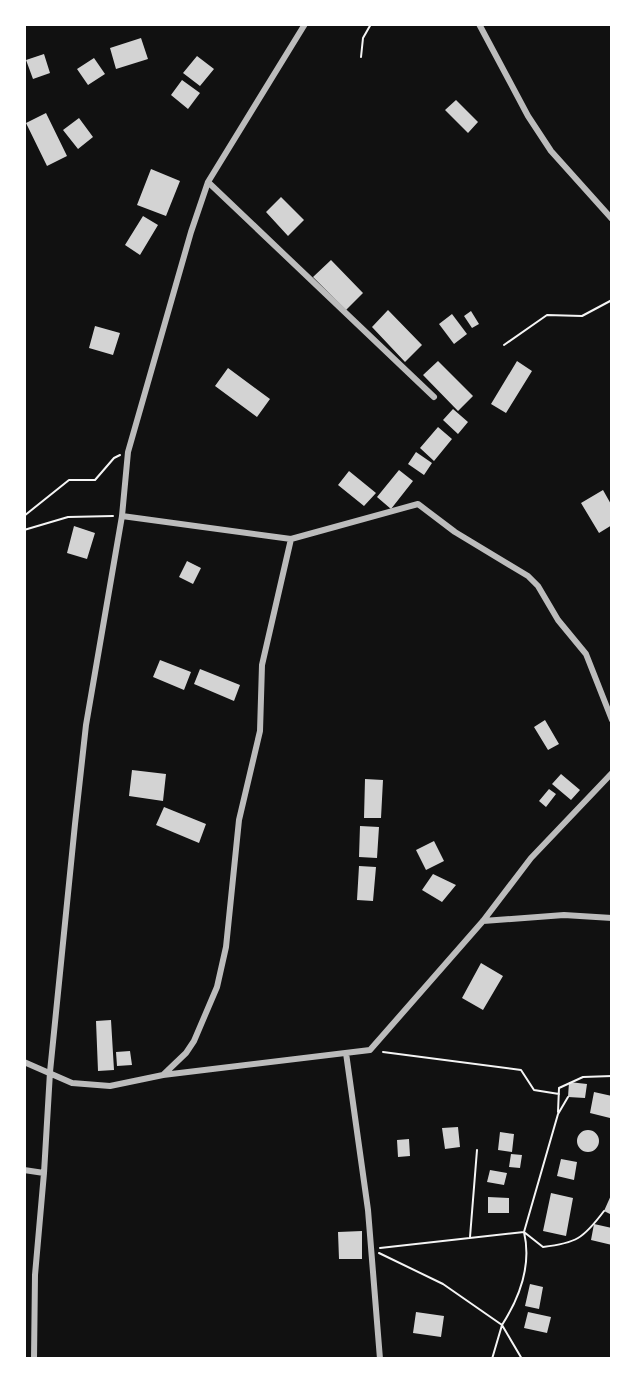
<svg xmlns="http://www.w3.org/2000/svg" width="636" height="1383" viewBox="0 0 636 1383" font-family="Rubik,sans-serif">
<style>
.lines{fill:none;stroke-linecap:round;stroke-linejoin:round}
.stream{stroke:#333;stroke-width:3}
.building{fill:#d3d3d3}
.path{stroke:#f5f5f5;stroke-width:2}
.minor{stroke:#bcbcbc;stroke-width:6}
</style>
<rect width="100%" height="100%" fill="#111"/>
<g class="lines">
<path class="stream" d="M612,50V51"/>
</g>
<path class="building" d="M141,38L148,59L116,69L110,48Z
M44,54L50,73L33,79L26,60Z
M197,56L214,69L200,86L183,73Z
M94,58L105,74L88,85L77,69Z
M182,80L200,93L188,109L171,95Z
M456,100L478,122L468,133L445,110Z
M46,113L67,156L47,166L26,123Z
M79,118L93,137L78,149L63,130Z
M151,169L180,181L166,216L137,205Z
M281,197L304,220L288,236L266,212Z
M143,216L158,225L140,255L125,245Z
M331,260L363,293L346,310L313,277Z
M388,310L422,345L405,362L372,327Z
M471,311L479,324L472,328L464,316Z
M452,314L467,334L454,344L439,324Z
M95,326L120,333L113,355L89,348Z
M438,361L473,396L458,411L423,375Z
M517,361L532,371L506,413L491,404Z
M228,368L270,399L257,417L215,386Z
M453,409L468,422L458,434L443,420Z
M438,427L452,439L434,461L420,448Z
M416,452L432,463L424,475L408,464Z
M399,470L413,481L391,509L377,497Z
M349,471L376,493L364,506L338,485Z
M603,490L612,506V525L599,533L581,503Z
M74,526L95,533L87,559L67,553Z
M187,561L201,568L193,584L179,577Z
M160,660L191,672L184,690L153,677Z
M200,669L240,685L234,701L194,684Z
M545,720L559,744L548,750L534,727Z
M132,770L166,774L163,801L129,796Z
M561,774L580,790L571,800L552,784Z
M365,779L383,780L381,818H364Z
M549,789L556,794L546,807L539,801Z
M164,807L206,824L199,843L156,825Z
M360,826L379,827L377,858L359,857Z
M434,841L444,861L426,870L416,850Z
M359,866L376,867L373,901L357,900Z
M433,874L456,885L442,902L422,890Z
M481,963L503,976L483,1010L462,998Z
M111,1020L114,1070L98,1071L96,1021Z
M130,1051L132,1065L117,1066L116,1052Z
M569,1082L587,1084L585,1098L568,1097Z
M594,1092L612,1096L610,1118L590,1113Z
M458,1127L460,1147L445,1149L442,1128Z
M577 1141a11 11 0 1 1 22 0a11 11 0 1 1-22 0Z
M500,1132L514,1134L512,1152L498,1150Z
M409,1139L410,1156L398,1157L397,1140Z
M511,1154L522,1155L520,1168L509,1167Z
M561,1159L577,1162L574,1180L557,1176Z
M490,1170L507,1173L504,1185L487,1182Z
M551,1193L573,1198L566,1236L543,1231Z
M612,1193V1215L604,1211Z
M488,1197L509,1198V1213H488Z
M594,1224L612,1228V1245L591,1240Z
M362,1231V1259H339L338,1232Z
M530,1284L543,1287L539,1309L525,1306Z
M416,1312L444,1316L441,1337L413,1333Z
M528,1312L551,1317L547,1333L524,1328Z"/>
<g class="lines">
<path class="path" d="M361,57L363,38L371,24
M504,345L547,315L582,316L612,300
M24,516L69,480H95L114,458L120,455
M24,530L68,517L113,516
M383,1052L521,1070L534,1090L559,1094
M558,1112L559,1088L583,1077L612,1076
M470,1237L477,1150
M380,1248L524,1232L558,1114L568,1097
M379,1253L443,1284L502,1325L492,1359
M522,1359L502,1325C520,1297 532,1266 524,1232L543,1247C576,1243 583,1239 604,1211"/>
<path class="minor" d="M479,24L528,116L551,151L612,219
M208,182L434,397
M122,516L291,539L418,504L455,532L528,576L538,586L558,620L586,654L612,720
M483,921L564,915L612,918
M346,1053L368,1210L380,1359
M24,1062L72,1083L110,1086L163,1075L186,1053L194,1041L217,987L226,947L239,820L260,731L262,665L291,539
M163,1075L370,1050L483,921L531,858L612,773
M24,1170L44,1173
M34,1359L35,1275L44,1173L50,1072L75,824L86,725L122,516L128,452L191,232L208,182L305,24"/>
</g>
<rect width="636" height="1383" fill="none" stroke="#ffffff" stroke-width="52"/>
</svg>
